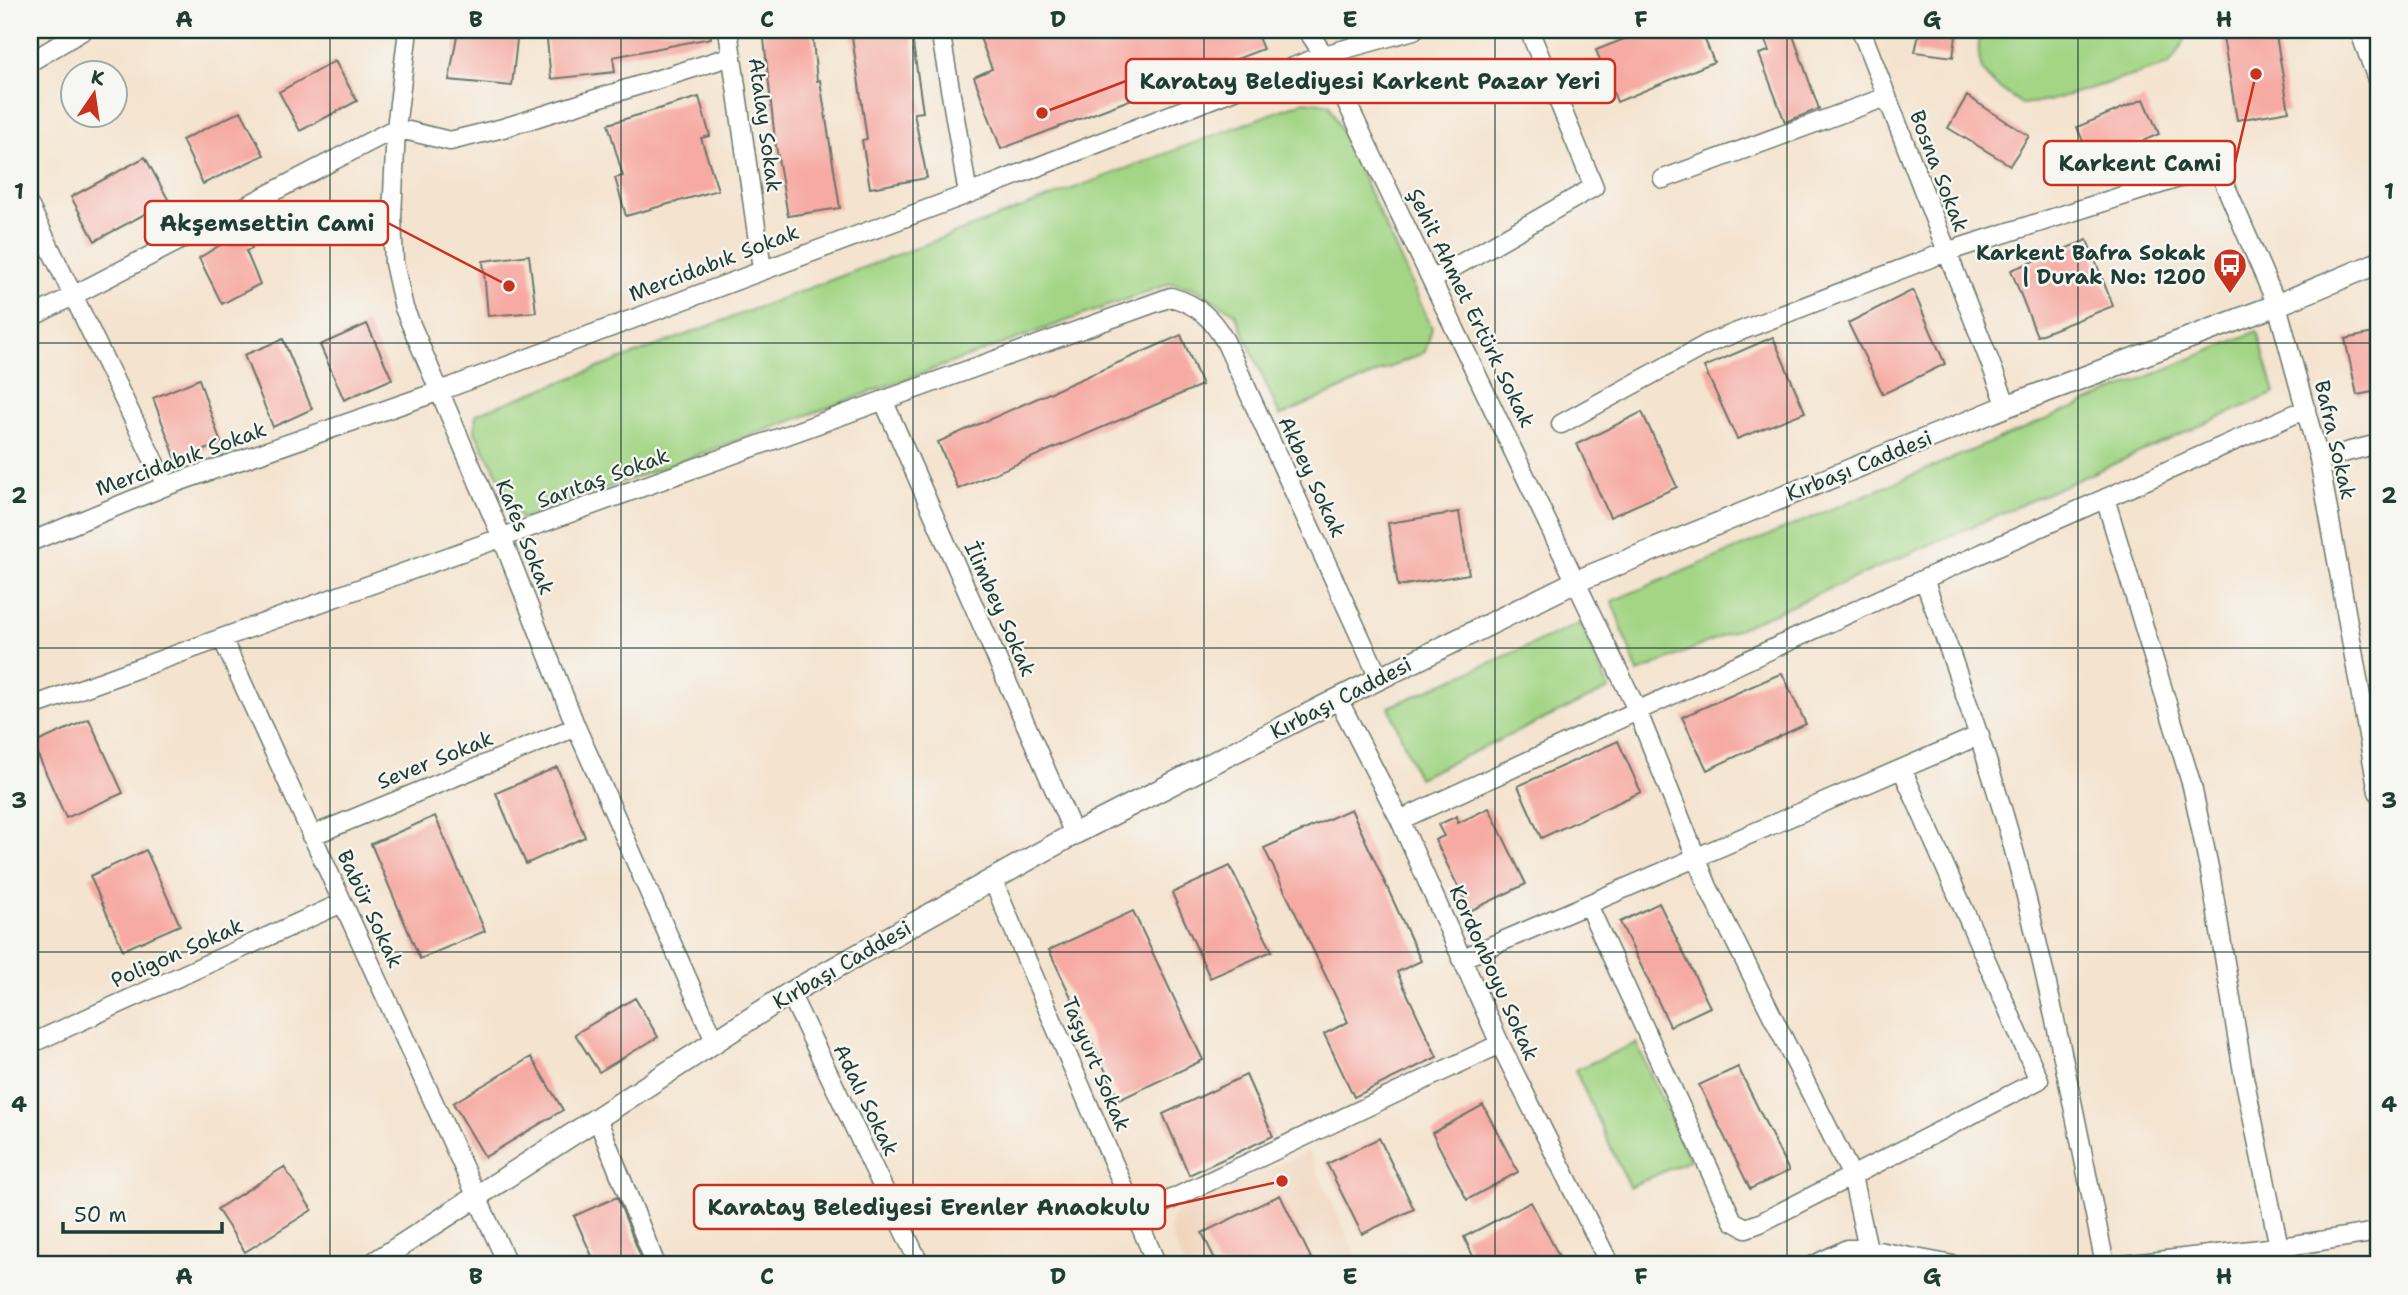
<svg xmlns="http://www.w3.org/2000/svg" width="2408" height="1295" viewBox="0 0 2408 1295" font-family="'Shantell Sans',sans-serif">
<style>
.built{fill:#f1d5bd}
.green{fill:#a3d585;stroke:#61895c;stroke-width:2}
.building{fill:#f6aaa3}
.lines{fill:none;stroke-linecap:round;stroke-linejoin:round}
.minor-casing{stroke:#6a776a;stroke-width:21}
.tertiary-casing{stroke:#6a776a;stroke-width:24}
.minor{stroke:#fff;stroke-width:18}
.tertiary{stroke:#fff;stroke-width:21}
.grid{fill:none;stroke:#1f3d34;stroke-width:2;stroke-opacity:0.55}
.labels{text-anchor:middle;stroke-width:5;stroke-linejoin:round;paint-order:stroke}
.street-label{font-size:21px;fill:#1f3d34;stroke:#f6f6f2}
.poi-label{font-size:21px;font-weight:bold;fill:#1f3d34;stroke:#f6f6f2;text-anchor:end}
.leader{fill:none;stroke:#c8321e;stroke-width:2.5}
.callout-dot{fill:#c8321e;stroke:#f6f6f2;stroke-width:2.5}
.callout{fill:#f6f6f2;stroke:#c8321e;stroke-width:2.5}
.callout-label{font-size:23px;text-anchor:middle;font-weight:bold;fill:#1f3d34}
.neatline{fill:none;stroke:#1f3d34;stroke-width:2.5}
.grid-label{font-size:23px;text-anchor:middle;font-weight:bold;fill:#1f3d34}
</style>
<rect width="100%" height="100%" fill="#f6f6f2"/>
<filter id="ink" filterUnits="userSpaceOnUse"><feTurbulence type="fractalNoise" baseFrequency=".0143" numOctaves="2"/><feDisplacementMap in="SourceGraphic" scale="14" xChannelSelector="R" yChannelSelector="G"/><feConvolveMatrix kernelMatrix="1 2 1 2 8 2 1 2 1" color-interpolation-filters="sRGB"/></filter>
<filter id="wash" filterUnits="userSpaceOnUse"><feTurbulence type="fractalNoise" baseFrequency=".00686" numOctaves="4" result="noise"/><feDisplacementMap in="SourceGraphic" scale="28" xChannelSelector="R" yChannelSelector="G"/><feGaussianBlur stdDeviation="1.57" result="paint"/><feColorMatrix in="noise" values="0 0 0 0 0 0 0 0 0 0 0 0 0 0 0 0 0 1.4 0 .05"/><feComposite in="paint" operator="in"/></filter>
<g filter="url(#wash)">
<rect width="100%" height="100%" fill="#f4e3ce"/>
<path class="built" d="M1308,1151L1361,1265H1184L1170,1232L1171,1221L1178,1210Z"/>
<path class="green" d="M1980,30H2191L2169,65L2048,101L2022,104C1987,79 1974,77 1980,30Z
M1305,101L1329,104L1432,328L1425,352L1280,416L1235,313L1193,288L1171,283L521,519L475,432L476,414Z
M2257,331L2275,393L1638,673L1612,601Z
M1581,623L1609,689L1418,778L1389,707Z
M1636,1043L1690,1160L1629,1187L1575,1070Z"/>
<g id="blocks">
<path class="building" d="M458,30H518L512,86L449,80Z
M546,30H710L711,38L613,57L615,72L551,79Z
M763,30H812L817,81L820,80L840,208L788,216L775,140Z
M851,30H911L923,112L914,113L927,178L870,188L862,140L867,139Z
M977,30H1255L1263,49L1001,149L974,77L992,69Z
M1647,30H1701L1714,62L1617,102L1596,50Z
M1761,30H1791L1819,109L1785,122L1759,54L1769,51Z
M1920,30H1957L1953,57L1915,52Z
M2265,30H2275L2289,111L2237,120L2223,37Z
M335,61L357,101L300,131L279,92Z
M1967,96L2029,136L2010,165L1948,128Z
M699,97L710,136L701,138L718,190L626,216L615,178L623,176L608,124Z
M2144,99L2159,134L2092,163L2077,127Z
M241,111L264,155L203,184L182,140Z
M145,157L169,201L95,241L71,197Z
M243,231L252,249L246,251L260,284L222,304L199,258Z
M2087,240L2113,306L2037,336L2011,270Z
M529,255L536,312L488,316L483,261Z
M1913,290L1945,364L1883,394L1848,323Z
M367,324L392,379L344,400L320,345Z
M2378,332V391L2357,395L2345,339Z
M1181,335L1202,385L958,489L938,442Z
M1773,337L1805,412L1737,439L1704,367Z
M283,339L312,409L273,427L244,355Z
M199,379L221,443L177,462L153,398Z
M1642,412L1677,487L1610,517L1577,444Z
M1459,512L1469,574L1398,586L1388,523Z
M1782,673L1806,724L1707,770L1682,717Z
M89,719L123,793L66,818L33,744Z
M1618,741L1641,792L1541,838L1518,786Z
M557,767L585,837L526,864L496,793Z
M1489,808L1526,884L1470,911L1435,840L1444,836L1438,825L1457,816L1458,823Z
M1351,809L1421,961L1397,972L1437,1057L1354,1097L1324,1034L1348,1022L1264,848Z
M435,816L485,931L420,959L371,844Z
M146,850L180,925L123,950L90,876Z
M1230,866L1272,951L1210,978L1172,893Z
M1659,903L1710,1007L1670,1026L1620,922Z
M1133,911L1203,1060L1119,1100L1049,950Z
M635,998L658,1037L599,1072L575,1034Z
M531,1057L563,1110L485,1157L453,1103Z
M1738,1067L1789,1171L1750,1189L1699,1085Z
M1246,1075L1273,1136L1189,1175L1163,1114Z
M1483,1105L1518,1172L1467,1200L1432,1133Z
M1379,1138L1414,1209L1362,1234L1327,1164Z
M284,1167L312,1210L245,1252L217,1209Z
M1280,1195L1311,1258L1297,1265H1218L1202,1233Z
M617,1197L644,1265H596L574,1216Z
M1531,1202L1560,1258L1543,1265H1477L1464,1237Z"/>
</g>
</g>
<g filter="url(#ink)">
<use href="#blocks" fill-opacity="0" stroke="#6a776a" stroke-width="2"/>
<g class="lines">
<g class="minor-casing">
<path id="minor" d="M408,30L396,128L392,217L394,263L404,308L502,538L576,727L715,1041
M728,30L762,269
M940,30L968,194
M1307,30L1324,55L1637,710L1708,887L1852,1176L1868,1249
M1861,30L2007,406
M2359,30L2378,82
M30,62L84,30
M1663,179L1886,97
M30,207L166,486
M1432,280L1594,187L1529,30
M30,318L396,128L450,141L503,128L732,56
M884,402L1074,834
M1561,424L1709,343L1946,252L2217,166L2277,305L2319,459L2378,792
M2319,459L2378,444
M2105,498L2192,786L2211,877L2243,1072L2279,1247
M30,542L166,486L440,391L968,194L1324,55L1414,30
M1924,579C1957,672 1991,765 2017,861C2052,994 2078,1130 2105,1265
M222,638L508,1265
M1338,699L1400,820L1500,1044L1610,1265
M30,707L1171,297C1198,305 1211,317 1225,341L1379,678
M1400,820L1924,579L2306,409
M311,836L576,727
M993,881L1157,1265
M1588,905L1733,1221L1746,1228L1760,1223L2039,1080L1902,769
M1461,959L1980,735
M790,993L920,1265
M30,1044L342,903
M597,1118L656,1265
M1136,1216L1500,1044
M1814,1265L1847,1249H1868L1953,1265
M2124,1265L2294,1245L2378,1232"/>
</g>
<g class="tertiary-casing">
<path id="tertiary" d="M371,1265L790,993L1074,834L1338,699L1577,581L2007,406L2277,305L2378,263"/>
</g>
<use href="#minor" class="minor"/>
<use href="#tertiary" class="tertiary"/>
</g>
</g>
<path class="grid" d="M330,30V1265M621,30V1265M913,30V1265M1204,30V1265M1495,30V1265M1787,30V1265M2078,30V1265M30,343H2378M30,648H2378M30,952H2378"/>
<defs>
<g id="bus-pin" transform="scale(1.75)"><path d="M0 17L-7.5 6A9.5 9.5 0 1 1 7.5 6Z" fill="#c8321e" stroke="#f6f6f2"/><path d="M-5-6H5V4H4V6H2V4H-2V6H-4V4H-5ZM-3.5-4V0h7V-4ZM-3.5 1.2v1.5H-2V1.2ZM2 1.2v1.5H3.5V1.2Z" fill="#fff"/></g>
</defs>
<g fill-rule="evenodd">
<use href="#bus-pin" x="2230" y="265"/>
</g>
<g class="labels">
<g class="street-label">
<text transform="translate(765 125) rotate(82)" y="7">Atalay Sokak</text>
<text transform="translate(1939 171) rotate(69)" y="7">Bosna Sokak</text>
<text transform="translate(714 263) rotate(-21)" y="7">Mercidabık Sokak</text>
<text transform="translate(1471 308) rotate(64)" y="7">Şehit Ahmet Ertürk Sokak</text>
<text transform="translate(2335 440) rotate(77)" y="7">Bafra Sokak</text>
<text transform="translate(181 459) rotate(-20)" y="7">Mercidabık Sokak</text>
<text transform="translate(1859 466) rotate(-22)" y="7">Kırbaşı Caddesi</text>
<text transform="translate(1312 477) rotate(65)" y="7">Akbey Sokak</text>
<text transform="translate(603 478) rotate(-20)" y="7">Sarıtaş Sokak</text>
<text transform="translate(525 537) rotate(68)" y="7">Kafes Sokak</text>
<text transform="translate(1000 609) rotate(66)" y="7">İlimbey Sokak</text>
<text transform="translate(1341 698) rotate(-27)" y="7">Kırbaşı Caddesi</text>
<text transform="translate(435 760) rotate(-22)" y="7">Sever Sokak</text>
<text transform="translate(370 909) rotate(65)" y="7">Babür Sokak</text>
<text transform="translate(177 953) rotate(-24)" y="7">Poligon Sokak</text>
<text transform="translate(842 965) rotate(-30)" y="7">Kırbaşı Caddesi</text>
<text transform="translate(1494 973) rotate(66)" y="7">Kordonboyu Sokak</text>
<text transform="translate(1096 1064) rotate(67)" y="7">Taşyurt Sokak</text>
<text transform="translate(866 1100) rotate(64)" y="7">Adalı Sokak</text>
</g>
<g class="poi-label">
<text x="2206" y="260">Karkent Bafra Sokak<tspan x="2206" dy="24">| Durak No: 1200</tspan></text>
</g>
</g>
<path class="leader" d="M1042 113L1126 81M2256 74L2235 163M509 286L388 223M1282 1181L1165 1207"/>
<g class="callout-dot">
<circle cx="1042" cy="113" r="7"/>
<circle cx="2256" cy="74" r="7"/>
<circle cx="509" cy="286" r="7"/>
<circle cx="1282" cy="1181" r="7"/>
</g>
<g class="callout">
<rect x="1126" y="59" width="489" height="44" rx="7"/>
<rect x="2044" y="141" width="191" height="44" rx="7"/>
<rect x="145" y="201" width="243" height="44" rx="7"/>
<rect x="694" y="1185" width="471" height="44" rx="7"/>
</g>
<g class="callout-label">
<text x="1370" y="89">Karatay Belediyesi Karkent Pazar Yeri</text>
<text x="2140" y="171">Karkent Cami</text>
<text x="267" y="231">Akşemsettin Cami</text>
<text x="929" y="1215">Karatay Belediyesi Erenler Anaokulu</text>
</g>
<rect width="2408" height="1295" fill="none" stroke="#f6f6f2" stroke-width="77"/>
<g transform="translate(94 94) rotate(13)"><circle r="33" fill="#f6f6f2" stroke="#a0aca6" stroke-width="2"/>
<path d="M0-5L12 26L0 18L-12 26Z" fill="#c8321e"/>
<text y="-10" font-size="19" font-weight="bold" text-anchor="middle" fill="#1f3d34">K</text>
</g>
<path d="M63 1222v10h159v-10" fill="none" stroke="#1f3d34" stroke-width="3.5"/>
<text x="74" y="1222" font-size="21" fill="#1f3d34" stroke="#f6f6f2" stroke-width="5" paint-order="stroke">50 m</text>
<rect x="38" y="38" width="2332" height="1218" class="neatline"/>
<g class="grid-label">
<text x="184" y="27">A</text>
<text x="476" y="27">B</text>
<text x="767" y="27">C</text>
<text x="1058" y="27">D</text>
<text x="1350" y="27">E</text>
<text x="1641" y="27">F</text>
<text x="1932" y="27">G</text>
<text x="2224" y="27">H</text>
<text x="19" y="199">1</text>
<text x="2389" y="199">1</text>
<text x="19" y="503">2</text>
<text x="2389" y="503">2</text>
<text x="19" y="808">3</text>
<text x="2389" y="808">3</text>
<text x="19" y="1112">4</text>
<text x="2389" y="1112">4</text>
<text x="184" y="1284">A</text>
<text x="476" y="1284">B</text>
<text x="767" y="1284">C</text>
<text x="1058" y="1284">D</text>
<text x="1350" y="1284">E</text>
<text x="1641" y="1284">F</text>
<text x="1932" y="1284">G</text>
<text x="2224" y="1284">H</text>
</g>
</svg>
